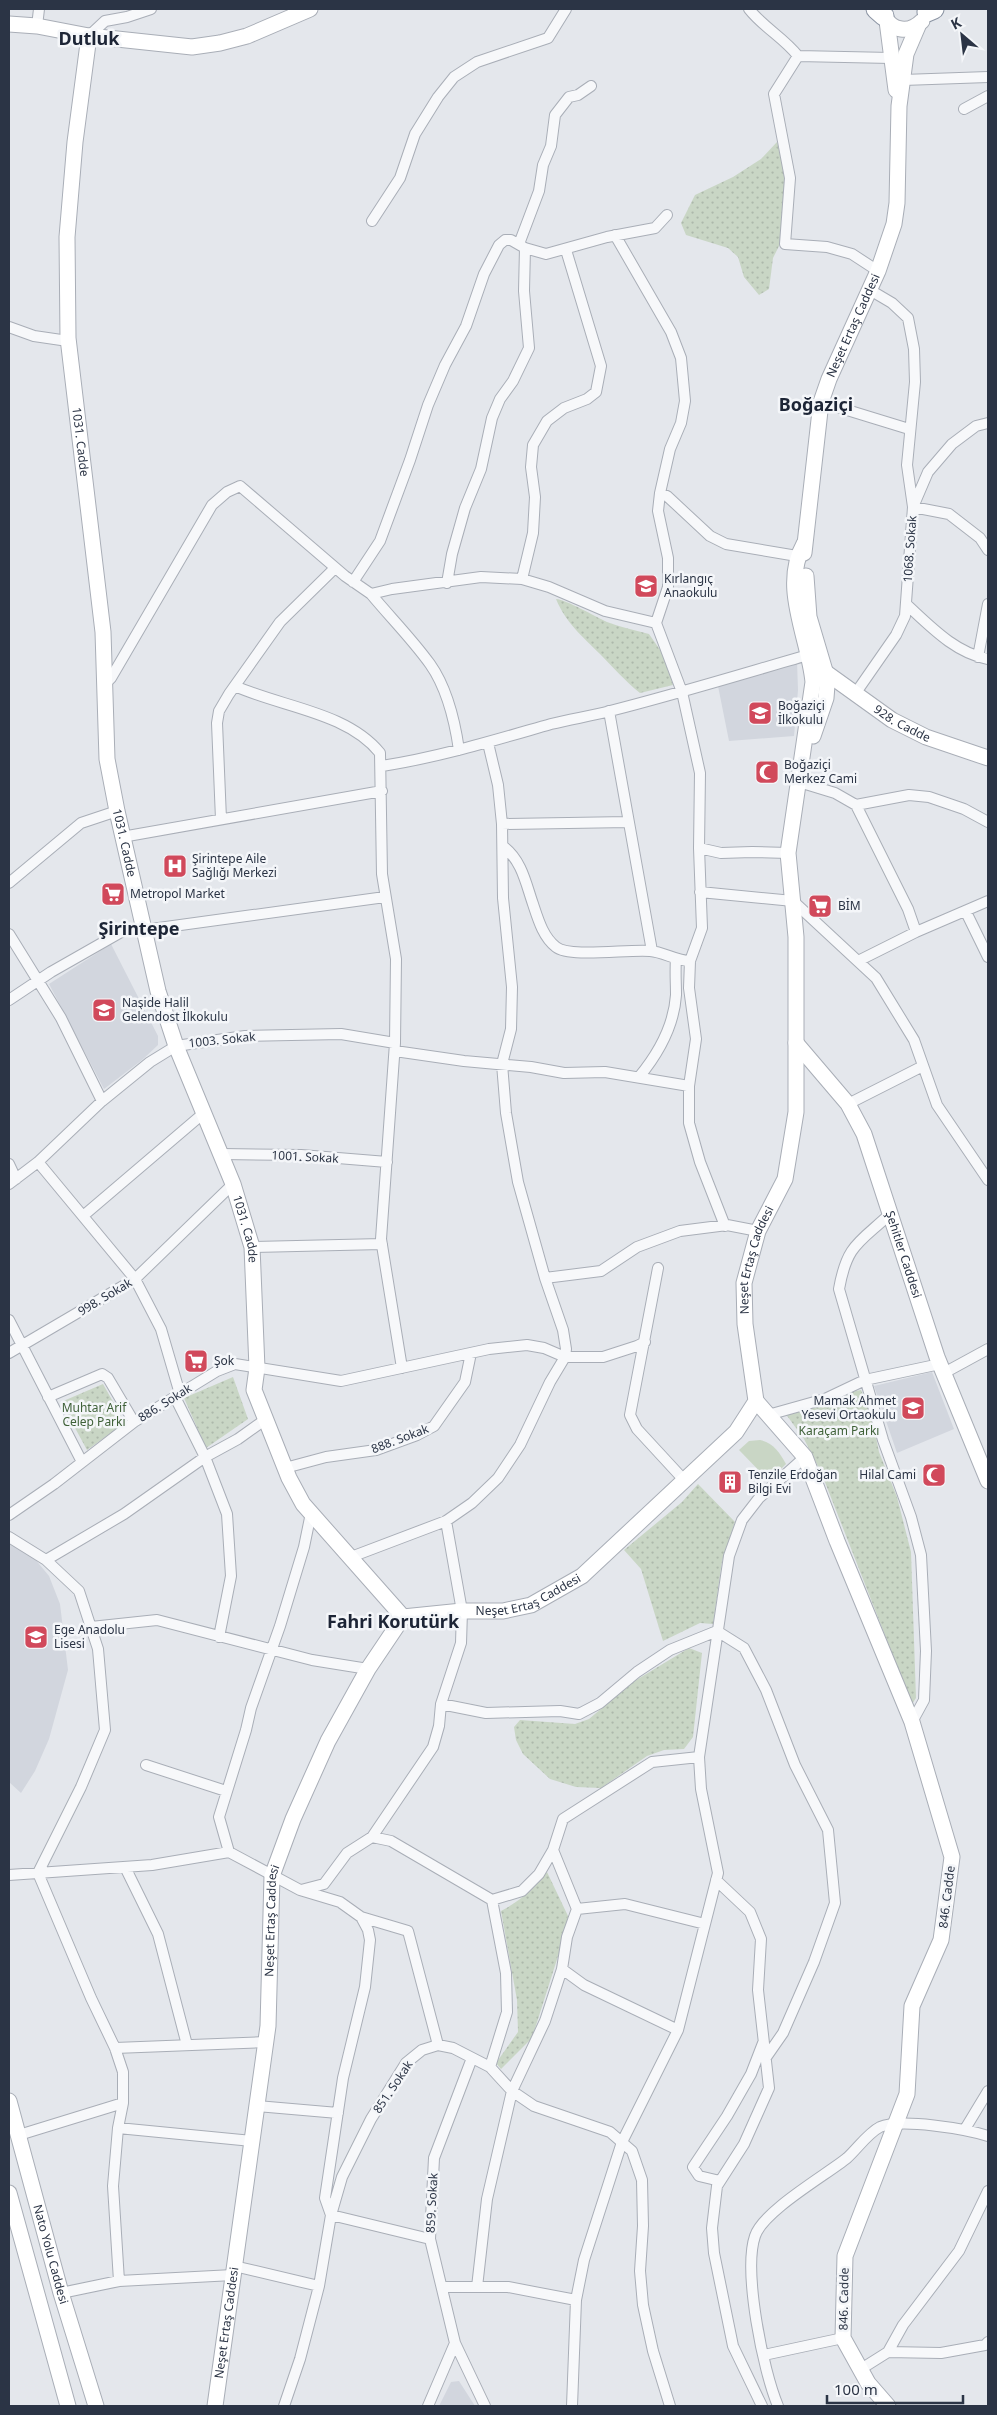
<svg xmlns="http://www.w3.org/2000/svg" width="997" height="2415" viewBox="0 0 997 2415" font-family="'Noto Sans',sans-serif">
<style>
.built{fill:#d2d6de}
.grass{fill:#c9d6c5}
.park{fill:url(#park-dots)}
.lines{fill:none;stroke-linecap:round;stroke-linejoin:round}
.street-casing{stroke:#a9aeb7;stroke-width:12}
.secondary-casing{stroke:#a9aeb7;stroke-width:17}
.highway-casing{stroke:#8b94a3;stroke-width:21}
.street{stroke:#f7f8fa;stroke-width:10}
.secondary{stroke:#fff;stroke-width:15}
.highway{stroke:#fff;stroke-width:19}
.labels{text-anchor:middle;stroke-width:5;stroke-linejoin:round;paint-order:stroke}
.street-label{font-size:12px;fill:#2b3445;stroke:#f4f6f9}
.poi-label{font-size:12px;fill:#2b3445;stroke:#f4f6f9;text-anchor:start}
.park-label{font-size:12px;fill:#3f6138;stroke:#f4f6f9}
.district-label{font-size:18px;font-weight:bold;fill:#1d2536;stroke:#f4f6f9}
</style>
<defs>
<pattern id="park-dots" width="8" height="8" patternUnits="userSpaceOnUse" patternTransform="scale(1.25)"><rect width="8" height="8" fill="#c9d6c5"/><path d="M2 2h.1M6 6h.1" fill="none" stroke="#adb8ab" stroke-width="1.8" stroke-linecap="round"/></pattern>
</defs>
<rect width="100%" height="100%" fill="#e4e7ec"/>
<path class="built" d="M797,661L798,690L794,736L729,741L718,686Z
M111,944L158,1036V1045L142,1060L104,1089L49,984Z
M932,1372L954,1429L897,1453L874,1386Z
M9,1542L30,1553L49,1576L60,1604L68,1670L49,1739L35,1771L21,1793L9,1782Z
M459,2381L475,2406H439L451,2382Z"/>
<path class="grass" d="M760,1440C773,1442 780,1453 786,1464L769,1481L739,1450L749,1441Z"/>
<path class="park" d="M777,142L786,173L782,240L773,258L769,289L759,295L744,277L738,257L728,248L686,235L681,223L695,195L733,177L761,159Z
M556,599C567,600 594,616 607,622C620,627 635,630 649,634L665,657L673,685L640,693C625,681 613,667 600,654C582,636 566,623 556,599Z
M233,1377L248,1419L206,1448L184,1398Z
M103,1384L125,1423L87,1450L61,1402Z
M861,1390L871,1412L879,1452L897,1497L911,1552L916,1698L912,1704L821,1472L804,1439L785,1413L841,1394Z
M698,1484L735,1522L722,1561L713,1624L700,1623L663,1641L641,1569L624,1550L682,1502Z
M689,1648L702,1653L693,1737L684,1749L664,1750L647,1756L601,1788L576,1787L550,1779L523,1754L516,1740L514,1727L520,1720L575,1724L589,1719L633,1682Z
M547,1872L568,1916L566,1931L532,2038L501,2069L496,2063L518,2032L517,2000L501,1911C520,1901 534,1889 547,1872Z"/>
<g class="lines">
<g class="street-casing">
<path id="street" d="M749,9C763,27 784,38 798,56L774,94L790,178L785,244L827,247L852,254L878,271
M37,26L39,9
M89,36L105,21L127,17L151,9
M798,56L891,58
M903,80L988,77
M964,109L988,96
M372,221L400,178L415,134L438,97L454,77L477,62L548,38L566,9
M615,235L671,332L681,358L685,401L681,423L670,449L660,493L658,511L668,558V587L656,623
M519,244L539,191L543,165L551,146L555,115L569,97L578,95L591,86
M870,290L892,303L908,318L914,349L915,382L907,465L913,507L949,514L980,538L988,550
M9,327L34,336L68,341
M821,402L909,429
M660,493L667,496L710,536L726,544L797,556
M522,579L533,533L535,497L531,467L533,445L547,421L564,408L587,399L596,392L601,366L566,250
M353,582L380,541L410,460L428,405L445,365L466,326L484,274L499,245L505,240H511L525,248L546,254L607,237L655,228L667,215
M447,583L452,554L465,508L481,469L492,418L500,399L513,381L529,348L524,291L525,248
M371,594C390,617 412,639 430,664C447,688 455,722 459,750
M906,604C930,626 955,653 988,659
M656,623L682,692L700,773L699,848L702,928L690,961L689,988L696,1039L689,1086V1123L700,1162L725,1226
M978,657L988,604
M105,684L111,678L212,505L227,492L240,486L345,576L371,594L392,589L481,577L522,579L549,587L605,611L656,623
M235,686C281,707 347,712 380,753L382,874L396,959L395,1043L381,1239L402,1368
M855,694L896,635L905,616L913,507L928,472L952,444L976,426L988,423
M609,711L652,951
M382,766C440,757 495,740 551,724C571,719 591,716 610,711C677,694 742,674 808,655
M799,782L835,793L856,805L908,909L916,932
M856,805L909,795L929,797L964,809L988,822
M221,819L217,723L219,711L229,694L280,622L335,568
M502,824L628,822
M122,837L382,791
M504,847C522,861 526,884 533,904C538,919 543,937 556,947C570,958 628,949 650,951C664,952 676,961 690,961
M699,848L721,853L752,852L788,853
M9,883L81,823L117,811
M700,892L793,901L876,978L914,1040L937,1105L988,1180
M966,912L988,957
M9,934L61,1018L102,1101
M858,961L916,932L988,901
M9,1000L51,972L123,931L144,930L385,897
M395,1051L464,1061L531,1067L564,1073L605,1072L689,1086
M639,1077C658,1054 674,1025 676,995C676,983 675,971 676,959
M848,1104L923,1066
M222,1154L301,1155L387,1162
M38,1162L135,1279L161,1329L180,1394
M9,1164L16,1179
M9,1184L38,1162L102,1101L150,1062L176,1046L245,1036L341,1034L395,1043
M890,1214C859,1243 847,1244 839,1289L883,1440L911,1517L921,1555L926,1651L924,1700L912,1722
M83,1216L205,1112
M252,1247L382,1244
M658,1268L630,1415L637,1429L684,1480
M545,1278L601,1271L637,1247L680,1231L727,1225L758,1231
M9,1320L82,1462
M9,1353L135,1279L233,1184
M944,1373L988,1349
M48,1397L102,1374L108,1378L134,1422
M175,1397L205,1457L227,1514L231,1576L219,1637
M768,1415L825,1399L865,1380L940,1364
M285,1468L326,1457L376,1450L417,1435L434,1426L465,1382L471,1353
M9,1515L54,1484L134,1422L217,1371L235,1364L341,1381L489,1349L527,1345L544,1348L565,1357H603L637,1346L645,1342
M9,1537L46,1560L79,1591L98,1649L105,1730L81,1787L38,1873L91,1998L115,2048L123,2072V2103L118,2128L113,2186L119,2281L233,2275
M351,1557L446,1521L472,1503L498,1478L520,1445L550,1382L565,1357L566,1349L563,1330L545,1278L518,1182L506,1113L502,1064L511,1029L512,987L503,898L502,824L498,785L488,743
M46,1560L124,1514L205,1457L238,1439L266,1419
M91,1627L157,1620L312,1660L368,1669
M717,1631L744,1648L766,1690L795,1765L828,1830L835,1903L814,1962L783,2033L767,2056
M441,1704L486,1713L560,1711L579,1714L600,1703L637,1672L670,1650L717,1631
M146,1765L226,1791
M372,1837L391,1841L492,1900L506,1973L507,2012L490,2067
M229,1852L219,1817L246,1730L251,1708L280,1626L304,1547L311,1513
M125,1867L158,1934L187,2045
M9,1875L152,1865L229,1852L300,1890L340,1902L361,1917L368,1930L370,1940L365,1987L343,2078L325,2198L331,2215L430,2239
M716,1880L750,1912L761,1939L758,1990L769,2088L744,2144L717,2186L712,2228L714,2253L733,2346L762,2406
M301,1890L324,1884L347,1853L372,1837L433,1747L439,1726L441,1704L461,1643L462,1611L446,1521
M492,1900L522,1891L539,1874L553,1850L563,1819L652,1762L699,1757
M577,1909L625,1904L705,1924
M361,1917L408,1931L438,2045
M562,1969L584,1985L678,2030
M115,2048L266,2042
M472,2058L434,2158L430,2239L455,2343L485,2406
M257,2106L338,2113
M118,2128L252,2141
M965,2129L988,2091
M19,2135L123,2103
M720,2181L699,2176L693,2167L727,2116L751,2074L763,2043
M234,2266L319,2286
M442,2287H508L576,2300
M477,2287L487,2199L512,2091L545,2021L562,1969L567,1937L577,1909L553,1850
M61,2293L119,2281
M888,2352L903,2325L959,2251L988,2191
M764,2355L843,2338
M861,2369L888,2352L941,2353L985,2345L988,2342
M284,2406L300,2359L319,2286L331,2215L342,2177L371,2119L406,2063L422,2050L438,2045L453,2048L490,2067L512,2091L534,2106L610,2132L632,2151L642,2180L643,2226L640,2271L643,2305L653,2351L670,2406
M428,2406L455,2343
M572,2406L576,2300L584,2260L622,2142L678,2030L718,1873L701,1789L699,1757L729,1556L742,1520L759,1498L805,1457
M778,2406C763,2371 743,2271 755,2236C763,2211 826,2175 847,2158C857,2149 868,2133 880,2127C901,2118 966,2129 988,2136"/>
</g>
<g class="secondary-casing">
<g id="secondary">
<path d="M884,16C892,31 909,34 922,21"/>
<path d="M887,21L896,90"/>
<path d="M9,24L37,26L89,36L192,47L220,43L247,36L310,9"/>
<path id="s1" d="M89,36L75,142L67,237L68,338L103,632L107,759L117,811L158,991L176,1046L233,1184L252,1247L257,1368L254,1390L289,1478L303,1504L403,1617"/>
<path id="s2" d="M804,553L821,402L829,379L878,271L894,224L897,203L899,106L906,54L918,26"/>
<path d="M806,576L809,617L825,671L827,685L826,698L813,736"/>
<path id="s3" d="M821,669L892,720L926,737L988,758"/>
<path id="s4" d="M796,1043L848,1104L864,1134L937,1357L988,1481"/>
<path d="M756,1401L805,1457L837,1541L912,1722L952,1857L941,1940L912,2006L907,2094L845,2256L843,2338L868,2383L888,2406"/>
<path id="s5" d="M9,2101L61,2293L96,2406"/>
<path d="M9,2193L68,2406"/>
<path id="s6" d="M215,2406L268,2026L272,1876L293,1819L328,1741L368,1669L403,1617L462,1611H503L531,1605L582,1576L736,1432L756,1401L745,1324L744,1283L758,1231L785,1179L796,1112V937L788,853L813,682C809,638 780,587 804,544"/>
</g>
</g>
<g class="highway-casing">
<path id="highway" d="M876,9L884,16
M927,12L934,9"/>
</g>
<use href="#street" class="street"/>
<use href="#secondary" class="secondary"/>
<use href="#highway" class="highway"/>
</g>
<defs>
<g id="school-square" transform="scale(1.25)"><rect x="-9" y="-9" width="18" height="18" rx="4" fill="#d1495b" stroke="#f4f6f9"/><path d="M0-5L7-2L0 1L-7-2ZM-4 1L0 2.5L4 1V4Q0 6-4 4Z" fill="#fff"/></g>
<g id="mosque-square" transform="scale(1.25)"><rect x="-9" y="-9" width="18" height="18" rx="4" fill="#d1495b" stroke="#f4f6f9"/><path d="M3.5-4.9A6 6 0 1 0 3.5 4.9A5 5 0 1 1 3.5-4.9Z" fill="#fff"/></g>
<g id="hospital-square" transform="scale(1.25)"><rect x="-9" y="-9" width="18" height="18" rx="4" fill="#d1495b" stroke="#f4f6f9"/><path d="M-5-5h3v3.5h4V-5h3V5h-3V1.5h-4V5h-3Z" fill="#fff"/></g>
<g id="supermarket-square" transform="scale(1.25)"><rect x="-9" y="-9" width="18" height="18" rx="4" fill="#d1495b" stroke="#f4f6f9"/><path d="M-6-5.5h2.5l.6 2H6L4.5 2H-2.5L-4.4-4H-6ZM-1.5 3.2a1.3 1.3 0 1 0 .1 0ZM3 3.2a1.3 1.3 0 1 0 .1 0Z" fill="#fff"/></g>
<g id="building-square" transform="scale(1.25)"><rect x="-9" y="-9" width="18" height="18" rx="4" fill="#d1495b" stroke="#f4f6f9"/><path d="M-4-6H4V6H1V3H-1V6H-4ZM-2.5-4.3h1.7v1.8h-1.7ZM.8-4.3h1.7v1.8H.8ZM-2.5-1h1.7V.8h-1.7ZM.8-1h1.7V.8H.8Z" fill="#fff"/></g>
</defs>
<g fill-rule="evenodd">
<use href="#school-square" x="646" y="586"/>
<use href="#school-square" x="760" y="713"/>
<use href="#mosque-square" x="767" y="772"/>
<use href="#hospital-square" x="175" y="866"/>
<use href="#supermarket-square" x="113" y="894"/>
<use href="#supermarket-square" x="820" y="906"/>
<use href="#school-square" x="104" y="1010"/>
<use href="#supermarket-square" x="196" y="1361"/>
<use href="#school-square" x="913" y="1408"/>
<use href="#mosque-square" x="934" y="1475"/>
<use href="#building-square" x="730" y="1482"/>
<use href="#school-square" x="36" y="1637"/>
</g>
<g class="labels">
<g class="street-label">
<text dy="4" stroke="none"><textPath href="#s2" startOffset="235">Neşet Ertaş Caddesi</textPath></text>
<text dy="4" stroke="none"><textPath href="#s1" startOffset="408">1031. Cadde</textPath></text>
<text transform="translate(910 549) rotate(-86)" y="4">1068. Sokak</text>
<text dy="4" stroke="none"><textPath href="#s3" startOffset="98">928. Cadde</textPath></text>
<text dy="4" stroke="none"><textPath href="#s1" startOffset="812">1031. Cadde</textPath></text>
<text transform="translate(222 1040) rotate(-6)" y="4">1003. Sokak</text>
<text transform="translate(305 1157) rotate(3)" y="4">1001. Sokak</text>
<text dy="4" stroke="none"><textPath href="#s1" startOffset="1218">1031. Cadde</textPath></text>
<text dy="4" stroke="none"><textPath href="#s4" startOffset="241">Şehitler Caddesi</textPath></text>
<text dy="4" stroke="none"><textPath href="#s6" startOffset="1404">Neşet Ertaş Caddesi</textPath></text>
<text transform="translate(105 1297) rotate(-31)" y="4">998. Sokak</text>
<text transform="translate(165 1403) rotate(-32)" y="4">886. Sokak</text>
<text transform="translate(400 1439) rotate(-21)" y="4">888. Sokak</text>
<text dy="4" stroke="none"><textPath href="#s6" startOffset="954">Neşet Ertaş Caddesi</textPath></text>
<text transform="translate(947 1897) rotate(-83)" y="4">846. Cadde</text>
<text dy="4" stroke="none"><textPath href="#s6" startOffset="489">Neşet Ertaş Caddesi</textPath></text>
<text transform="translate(393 2087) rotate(-56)" y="4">851. Sokak</text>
<text transform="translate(432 2203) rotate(-87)" y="4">859. Sokak</text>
<text dy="4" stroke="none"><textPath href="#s5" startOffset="159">Nato Yolu Caddesi</textPath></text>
<text transform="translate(844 2299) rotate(-89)" y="4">846. Cadde</text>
<text dy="4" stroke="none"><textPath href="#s6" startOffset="84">Neşet Ertaş Caddesi</textPath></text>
</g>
<g class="poi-label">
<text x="664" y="583">Kırlangıç<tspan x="664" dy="14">Anaokulu</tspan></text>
<text x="778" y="710">Boğaziçi<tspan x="778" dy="14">İlkokulu</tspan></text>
<text x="784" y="769">Boğaziçi<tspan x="784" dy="14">Merkez Cami</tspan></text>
<text x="192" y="863">Şirintepe Aile<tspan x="192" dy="14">Sağlığı Merkezi</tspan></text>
<text x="130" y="898">Metropol Market</text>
<text x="838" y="910">BİM</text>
<text x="122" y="1007">Naşide Halil<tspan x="122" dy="14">Gelendost İlkokulu</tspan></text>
<text x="214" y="1365">Şok</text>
<text x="896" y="1405" text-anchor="end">Mamak Ahmet<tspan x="896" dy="14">Yesevi Ortaokulu</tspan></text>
<text x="748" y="1479">Tenzile Erdoğan<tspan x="748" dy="14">Bilgi Evi</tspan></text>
<text x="916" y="1479" text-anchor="end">Hilal Cami</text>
<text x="54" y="1634">Ege Anadolu<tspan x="54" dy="14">Lisesi</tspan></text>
</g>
<g class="park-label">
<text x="94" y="1412">Muhtar Arif<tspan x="94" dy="14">Celep Parkı</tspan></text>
<text x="839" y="1435">Karaçam Parkı</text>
</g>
<g class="district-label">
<text x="89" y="45">Dutluk</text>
<text x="816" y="411">Boğaziçi</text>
<text x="139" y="935">Şirintepe</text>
<text x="393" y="1628">Fahri Korutürk</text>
</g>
</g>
<rect width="997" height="2415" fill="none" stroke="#2b3445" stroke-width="20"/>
<g transform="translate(962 35) rotate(332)" stroke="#f4f6f9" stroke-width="4" paint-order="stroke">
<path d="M0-4L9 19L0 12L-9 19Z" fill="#2b3445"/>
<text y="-8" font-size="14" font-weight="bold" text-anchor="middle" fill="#2b3445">K</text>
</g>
<path d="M827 2395v8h136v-8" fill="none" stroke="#2b3445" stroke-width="2.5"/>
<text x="834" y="2395" font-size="15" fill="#2b3445" stroke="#f4f6f9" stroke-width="4" paint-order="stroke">100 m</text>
</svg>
